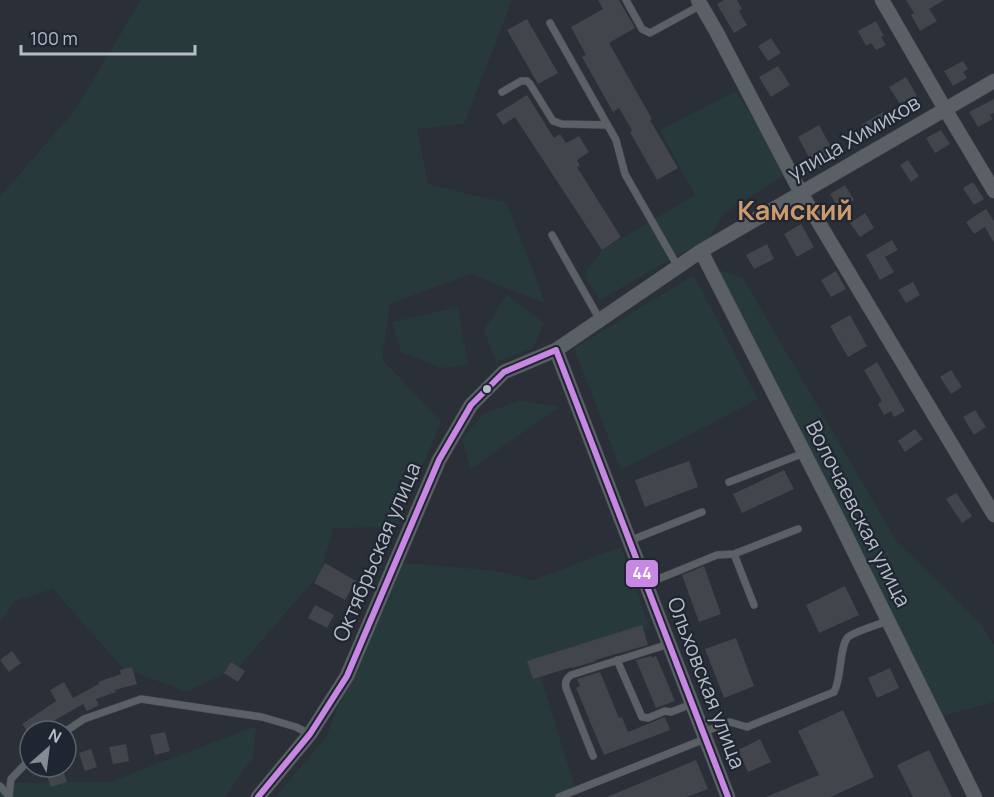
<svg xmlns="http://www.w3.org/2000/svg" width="994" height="797" viewBox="0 0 994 797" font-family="Manrope,sans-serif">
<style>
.green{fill:#28393c}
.building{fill:#42454c}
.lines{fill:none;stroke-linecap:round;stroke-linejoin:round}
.lane-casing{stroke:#474b51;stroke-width:8}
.street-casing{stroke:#474b51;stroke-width:15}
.lane{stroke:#5b5f66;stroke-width:7}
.street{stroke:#5b5f66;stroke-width:14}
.bus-1-casing{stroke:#1f2632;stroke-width:10}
.bus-1{stroke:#c787e3;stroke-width:6}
.bus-dot{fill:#b6bcc8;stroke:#1f2632;stroke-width:2}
.labels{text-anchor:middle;stroke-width:4.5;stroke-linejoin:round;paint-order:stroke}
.street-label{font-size:21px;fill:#b6bcc8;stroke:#1f2632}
.district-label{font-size:27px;font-weight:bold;fill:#cd9b6b;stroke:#1f2632}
.line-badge{stroke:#1f2632;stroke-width:2}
.badge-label{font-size:16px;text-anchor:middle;font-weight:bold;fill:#fff}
</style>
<rect width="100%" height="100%" fill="#2b2f37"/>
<path class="green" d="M141,0H512L464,124L417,129L428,184L507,203L545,303L470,274L390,304L382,359L441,422L397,527L333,528L321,572L239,667L187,692L123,668L53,589L15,601L0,622V197L76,109Z
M736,91L787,174L724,213L710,237L600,300L584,275L602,250L695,195L660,130Z
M714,268L743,278L897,542L982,625L994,645V702L943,716Z
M694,275L758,399L621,470L574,348Z
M507,295L544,323L533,348L496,362L484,330Z
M458,307L468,365L441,368L401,352L392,322Z
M521,400L559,407L471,469L462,439L483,414Z
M621,547L650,628L537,666L575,787L555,797H275L326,737L395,562L498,571L533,580Z
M256,726L253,757L225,797H0V783L110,782Z"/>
<path class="building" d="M598,0H619L635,28L609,43L652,119L650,120L678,168L657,180L630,132L632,130L619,108L613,112L582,57L586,55L571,27L603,9Z
M724,0H737L742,9L739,11L747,25L734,33L717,4Z
M906,0H944L929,9L937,21L920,31L911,15L914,13Z
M527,19L558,73L538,84L507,30Z
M876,21L884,36L881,37L886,45L876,50L871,43L866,46L858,31Z
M771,38L781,53L768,61L758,46Z
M963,61L968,69L963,72L967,78L953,86L944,71Z
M778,66L790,85L771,97L759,77Z
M906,77L917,96L906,103L905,101L900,104L889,87Z
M527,95L554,138L560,134L566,143L579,136L589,152L577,160L580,166L577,167L621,237L602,250L515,117L503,125L496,114Z
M994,99V113L990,115L993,119L978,127L969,112Z
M883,112L891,125L869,138L861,125Z
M819,125L837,158L816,170L798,137Z
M941,130L950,144L935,153L926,138Z
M908,160L919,176L911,182L900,165Z
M973,182L984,199L974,205L963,188Z
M845,185L854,200L838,208L830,194Z
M986,209L994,221V243L985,227L974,234L966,222Z
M865,213L874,228L860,237L850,223Z
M801,224L814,247L797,257L784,234Z
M892,240L898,250L885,257L894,272L880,280L866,255Z
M767,244L774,259L754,269L746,255Z
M836,271L846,289L831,297L821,280Z
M913,282L920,295L906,303L898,290Z
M850,315L867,346L848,357L830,326Z
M877,362L905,411L894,417L891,411L884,415L878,404L882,401L864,370Z
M951,370L962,387L951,394L940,377Z
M975,410L986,427L974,435L963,417Z
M915,429L923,439L905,452L898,441Z
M689,461L698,487L645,507L635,480Z
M784,470L794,489L742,513L733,494Z
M956,493L972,516L962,523L946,499Z
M325,563L356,581L345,600L314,583Z
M704,566L721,614L699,622L682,575Z
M845,586L859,615L819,633L806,605Z
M315,605L334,615L327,628L308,618Z
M642,625L648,645L595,660L596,661L573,668L572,667L533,679L527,661Z
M736,638L754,686L724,698L705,649Z
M12,651L21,663L9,672L0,660Z
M651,656L652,658L656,656L675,701L656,708L636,660Z
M231,662L245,671L238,682L224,673Z
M132,667L137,684L115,690L116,692L96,699L99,705L87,711L83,704L52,722L55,727L49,731H30V735L22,724L56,701L50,690L64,682L73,698L99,684L98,682L121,674L120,670Z
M890,668L899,688L877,698L868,678Z
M600,672L619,718L622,717L628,732L665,717L670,730L604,755L576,688L580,686L577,679Z
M843,710L874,777L831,797H766L819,775L798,731Z
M165,732L170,751L155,755L150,735Z
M760,739L771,762L748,772L738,750Z
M126,744L129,761L113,764L109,747Z
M91,749L97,767L85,771L79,753Z
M929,750L952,797H913L897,765Z
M696,760L708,789L687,797H607Z
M44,767H62L67,782L51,787Z"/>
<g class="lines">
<g class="lane-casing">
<path id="lane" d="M626,0L642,29L650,33L701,5
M550,23L616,140L625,174L678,267
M502,92L521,81H527L530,84L553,121L562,124L607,125
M552,235L600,320
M729,482L804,453
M629,541L702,512
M734,554L754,605
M646,584L717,555L734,554L798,529
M617,660L642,717L648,718L665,711L671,712L692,704
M66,731L84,719L141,699L262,717L296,727L310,734
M703,732L730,722L747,727L834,692C842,678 839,647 848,637C854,632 879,624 888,621
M593,756L566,688C565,682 566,679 571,675L669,644
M0,786L9,796
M9,797L11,779L30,759
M559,797L705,739"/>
</g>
<g class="street-casing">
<path id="street" d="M698,0L716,31L801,193L994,515
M882,0L945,109L994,191
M701,251L835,513L975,797
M556,350L728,797
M258,797L310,734L347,676L439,460L471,405L504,372L556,350L701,251L994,81"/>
</g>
<use href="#lane" class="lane"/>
<use href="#street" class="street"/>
<g class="bus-1-casing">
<path id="bus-1" d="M556,350L728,797
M258,797L310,734L347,676L439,460L471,405L504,372L556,350"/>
</g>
<use href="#bus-1" class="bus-1"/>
</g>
<circle class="bus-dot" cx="487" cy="389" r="5"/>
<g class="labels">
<g class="street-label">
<text transform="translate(854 138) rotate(-30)" y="7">улица Химиков</text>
<text transform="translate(858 514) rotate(63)" y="7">Волочаевская улица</text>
<text transform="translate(377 552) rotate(-67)" y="7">Октябрьская улица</text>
<text transform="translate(706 683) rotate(69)" y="7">Ольховская улица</text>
</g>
<g class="district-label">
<text x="795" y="220">Камский</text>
</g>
</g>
<rect class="line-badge" x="625" y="559" width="34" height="29" rx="6" fill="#c787e3"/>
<g class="badge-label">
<text x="642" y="579">44</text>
</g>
<g transform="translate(48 749) rotate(28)"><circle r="28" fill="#1f2632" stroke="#5b626e" stroke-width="1.5"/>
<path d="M0-4.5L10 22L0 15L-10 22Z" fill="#858b95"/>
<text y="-9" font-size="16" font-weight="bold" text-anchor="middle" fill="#b6bcc8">N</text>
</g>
<path d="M21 45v9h174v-9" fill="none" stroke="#b6bcc8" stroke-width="3"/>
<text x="30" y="45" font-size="18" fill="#b6bcc8" stroke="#1f2632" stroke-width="4.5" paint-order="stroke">100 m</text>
</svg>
